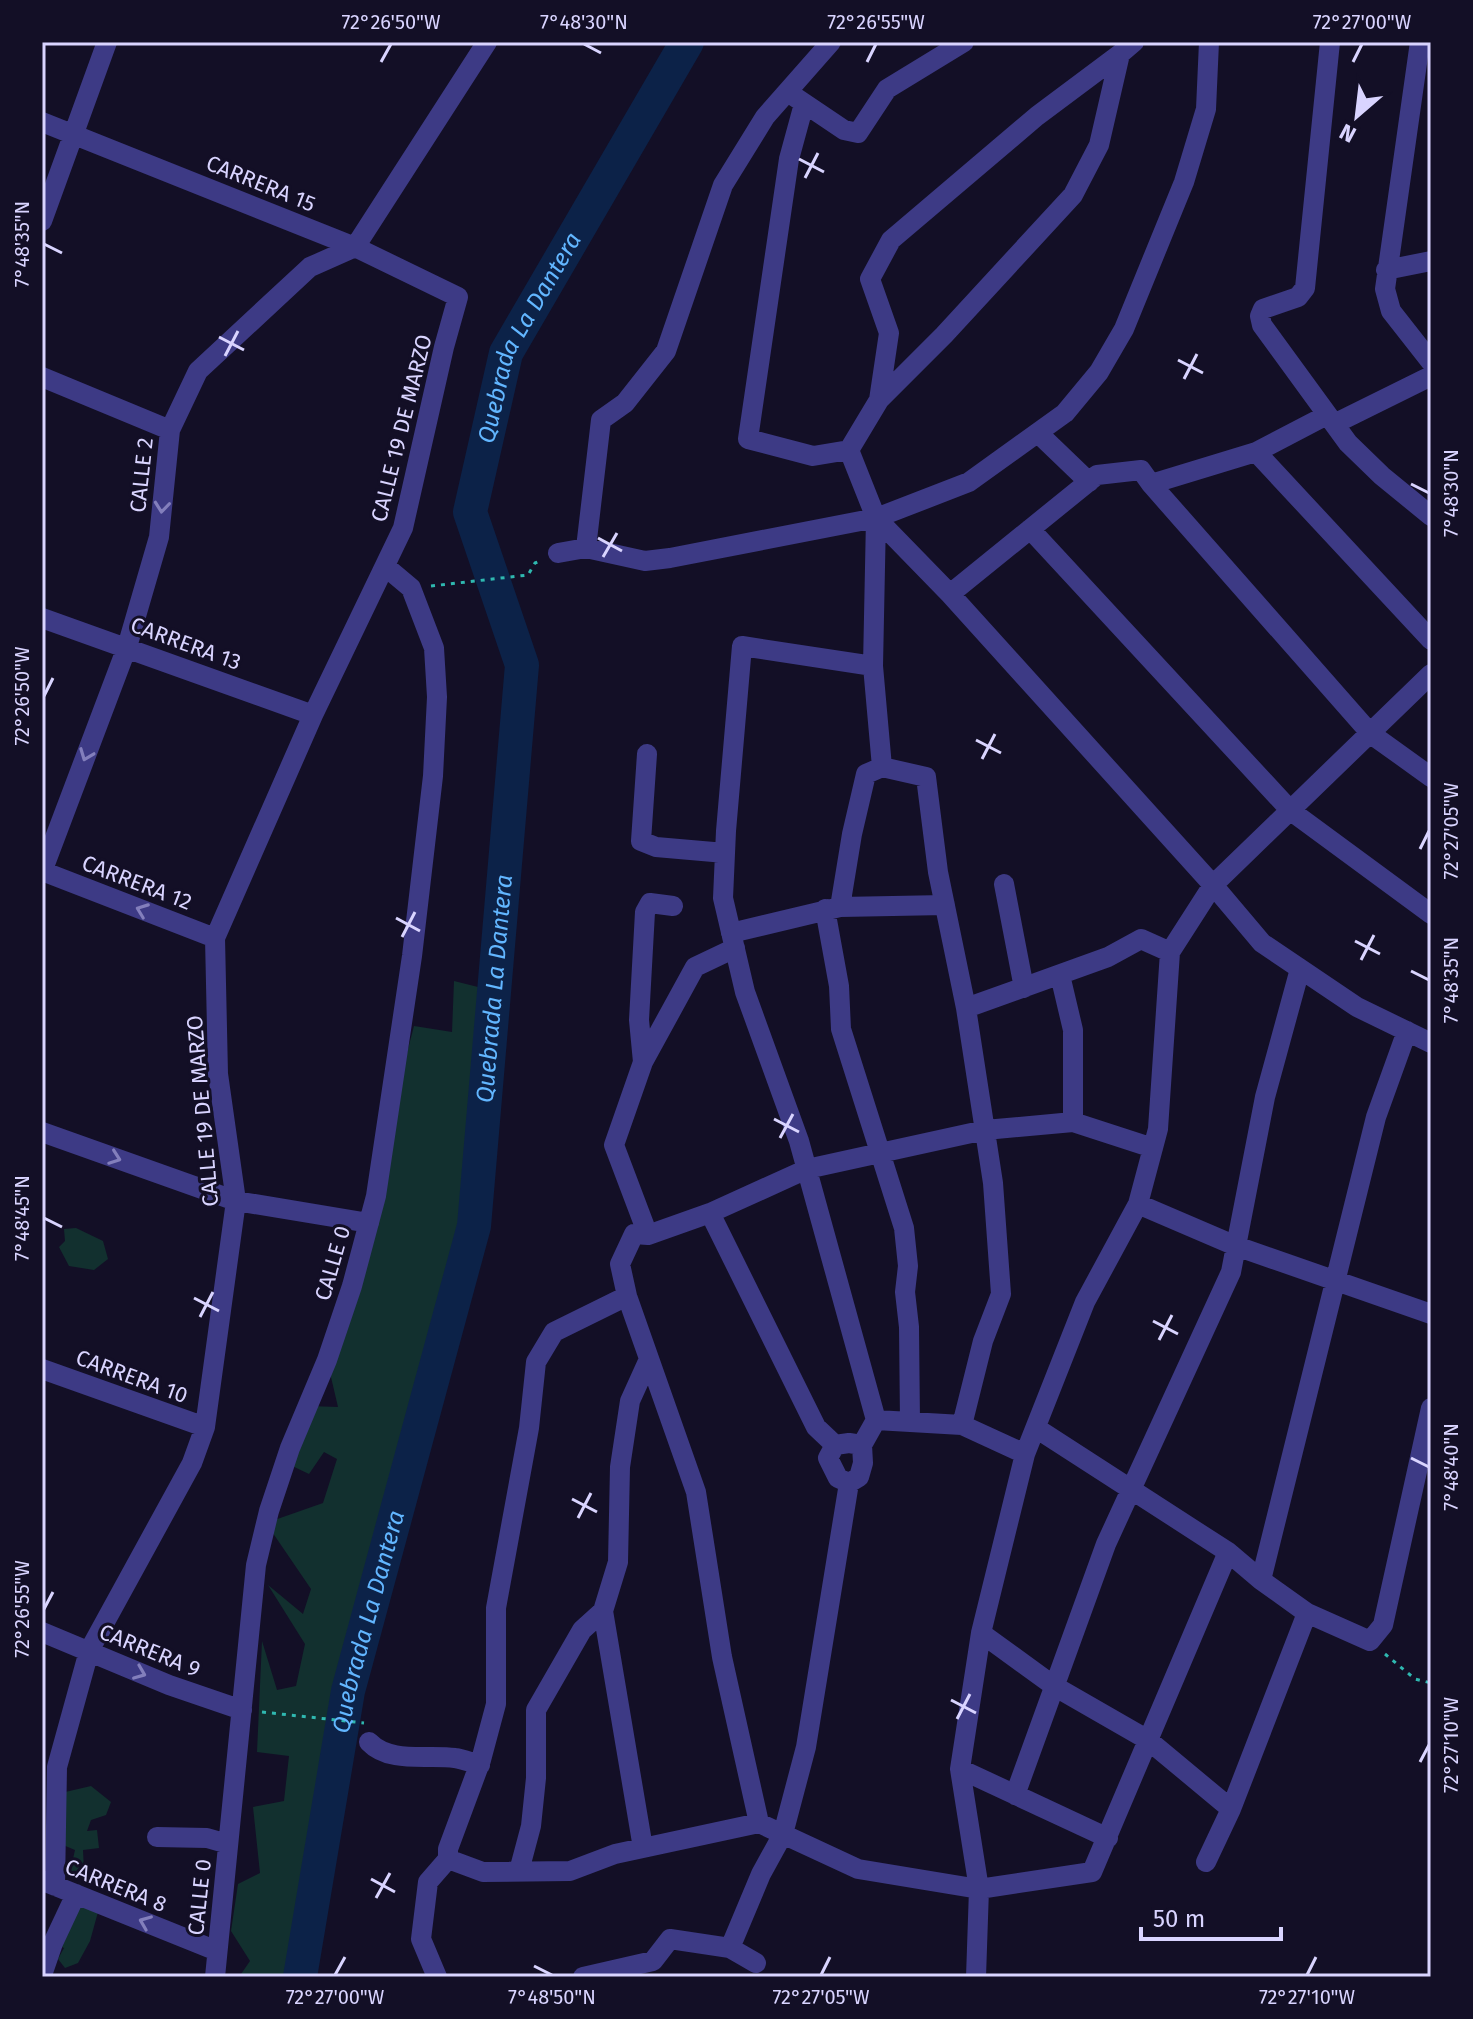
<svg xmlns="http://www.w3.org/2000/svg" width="1473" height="2019" viewBox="0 0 1473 2019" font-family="'Fira Sans',sans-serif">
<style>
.green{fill:#12302f}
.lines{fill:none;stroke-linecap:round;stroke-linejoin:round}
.river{stroke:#0c2248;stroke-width:34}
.path{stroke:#2fb8b0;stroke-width:3;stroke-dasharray:4 6;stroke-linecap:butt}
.minor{stroke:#3d3a85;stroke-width:20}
.oneway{stroke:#837fbc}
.ticks{fill:none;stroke:#d9d4ff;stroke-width:3}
.labels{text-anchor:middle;stroke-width:6;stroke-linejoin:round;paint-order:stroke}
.street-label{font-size:22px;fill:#d9d4ff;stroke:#130f26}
.water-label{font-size:24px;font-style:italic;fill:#62b6ff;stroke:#130f26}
.neatline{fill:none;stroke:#d9d4ff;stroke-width:3}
.ticks-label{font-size:20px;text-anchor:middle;fill:#d9d4ff}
</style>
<rect width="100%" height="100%" fill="#130f26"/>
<path class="green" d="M454,981L478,987L474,1226L348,1691L308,1977H239L250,1961L231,1931L238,1884L260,1873L253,1807L284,1801L289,1756L257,1752L262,1641L277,1690L296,1686L305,1644L268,1585L303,1614L311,1589L266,1523L323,1503L337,1459L324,1452L309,1474L286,1463L308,1406L338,1407L327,1360L414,1026L452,1032Z
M76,1228L103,1241L108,1259L94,1270L69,1266L59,1247L65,1241L64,1229Z
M91,1786L111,1802L106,1815L91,1820L87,1831L97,1830L99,1848L83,1850L84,1871L76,1877L70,1872L75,1850L56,1842L61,1793Z
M78,1900L98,1912L90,1941L78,1963L65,1968L58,1959L64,1948L55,1944Z"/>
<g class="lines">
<path class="river" id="s1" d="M300,1977L348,1691L474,1226L522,665L470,512L506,353L687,42"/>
<path class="path" d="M431,586L528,575L535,563L542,560
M1385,1654L1415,1679L1431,1683
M262,1712L364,1723"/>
<path class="minor" d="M1209,42L1206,109L1184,182L1124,329L1099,372L1065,413L969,482L876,518L950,594L1213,885L1262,943L1357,1007L1431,1043
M1330,42L1305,288L1298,297L1263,309L1260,316L1262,325L1348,443L1382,476L1431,516
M1420,42L1385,289L1391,311L1431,362
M795,97L844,130L858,133L887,89L964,42
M804,104L789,159L748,439L813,456L849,450
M42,122L355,247L458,297L444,347L403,528L313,715L215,938L218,1074L236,1201L205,1427L192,1463L89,1651L57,1767L55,1886
M42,221L107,42
M1386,270L1431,261
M42,377L170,430
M879,400L889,333L870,279L891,240L1037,116L1120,54
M1334,424L1431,376
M1038,433L1089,482
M1256,452L1431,640
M1151,484L1371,734L1431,777
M1030,529L1291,811L1431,914
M586,548L645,561L670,558L876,518
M558,553L586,548L601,420L625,403L666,351L723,185L765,117L831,42
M950,594L1097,475L1141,470L1151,484L1256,452L1327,415
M42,618L313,715
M873,666L876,518L849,450L879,400L944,335L1073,195L1099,145L1120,54L1134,42
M647,754L641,841L656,847L725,853
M42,871L215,938
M42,872L127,647L159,537L170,430L198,371L310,267L355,247L487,42
M1004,884L1024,988
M840,907L852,834L866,774L882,767
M825,909L839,986L841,1029L904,1228L908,1266L905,1292L909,1327L910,1422
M731,933L840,907L945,905
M735,948L695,967L643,1062L614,1145L648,1235L710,1213L816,1427L835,1445
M1060,975L1073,1030V1122
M643,1062L639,1020L645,912L650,903L673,906
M42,1132L236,1201L369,1223
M1138,1204L1236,1246L1431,1314
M710,1213L807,1169L985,1130L1073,1122L1153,1148
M648,1235L634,1234L620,1264L627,1296L696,1492L722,1657L759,1823
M42,1369L205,1427
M876,1420L962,1425L1025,1454
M962,1425L983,1341L1001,1294L993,1183L966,1008
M1036,1428L1228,1552L1261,1580L1307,1613L1370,1641L1383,1625L1431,1408
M835,1445L849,1443L862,1445L876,1420L799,1141L745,992L723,898L726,831L742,646L873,666L882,767L926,777L938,872L966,1008L1108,957L1141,939L1170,952
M835,1445L828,1458L838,1478L849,1483
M1261,1580L1376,1117L1407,1031
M42,1632L169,1685L242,1710
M981,1633L1054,1686L1148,1740L1231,1809
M369,1742C390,1764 428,1754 455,1758C463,1759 472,1763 480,1765
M960,1769L1108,1838
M1015,1795L1106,1544L1231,1272L1265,1097L1300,969
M157,1837L207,1838L228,1844
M643,1848L603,1611L618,1562L620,1467L630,1401L649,1359
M448,1859L483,1872L570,1871L615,1854L759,1823L858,1869L979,1889L1092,1872L1228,1552
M1206,1862L1231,1809L1307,1613
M519,1871L531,1826L536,1778V1710L582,1630L603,1611
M43,1881L217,1951
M730,1948L761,1874L783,1834L806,1747L849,1483L859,1477L863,1463L862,1445
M42,1975L53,1943L76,1894
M215,1977L256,1565L269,1511L290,1448L327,1360L352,1286L376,1196L412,956L433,776L437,697L434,648L411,588L386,567
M437,1977L421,1939L428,1882L448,1859V1849L481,1760L496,1704V1608L529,1428L536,1362L554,1332L627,1296
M583,1977L653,1961L670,1939L730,1948L756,1963
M976,1977L979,1889L960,1769L981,1633L1025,1454L1085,1302L1138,1204L1158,1129L1170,952L1213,885L1431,674"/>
</g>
<defs><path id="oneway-chevron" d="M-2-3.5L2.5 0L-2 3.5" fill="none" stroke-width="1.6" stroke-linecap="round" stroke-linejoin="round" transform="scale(2)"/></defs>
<g class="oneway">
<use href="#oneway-chevron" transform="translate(162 507) rotate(96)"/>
<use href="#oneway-chevron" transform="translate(86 755) rotate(111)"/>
<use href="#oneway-chevron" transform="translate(142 910) rotate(-159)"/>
<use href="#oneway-chevron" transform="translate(115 1158) rotate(20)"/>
<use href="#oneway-chevron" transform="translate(140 1673) rotate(22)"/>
<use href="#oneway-chevron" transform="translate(145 1922) rotate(-158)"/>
</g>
<path class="ticks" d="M584,44L601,53M381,62L391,44M867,62L876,44M1353,62L1362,44M799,159L824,172M805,178L818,153M44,244L62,253M219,337L244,350M225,356L238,331M1178,360L1203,373M1184,379L1197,354M1411,484L1429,493M598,538L622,551M603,557L617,533M44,696L53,678M976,740L1001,753M982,759L995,734M1420,849L1429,831M396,918L420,931M402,937L415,912M1355,941L1380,954M1361,960L1374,935M1411,971L1429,980M774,1119L799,1132M780,1138L793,1114M44,1218L62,1227M194,1298L219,1311M200,1317L213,1292M1153,1321L1178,1334M1159,1340L1172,1315M1411,1458L1429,1467M572,1499L597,1512M578,1518L591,1493M44,1609L53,1592M951,1700L976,1713M957,1719L970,1694M1420,1762L1429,1745M371,1879L395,1892M376,1898L390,1873M534,1966L552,1975M335,1975L345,1957M821,1975L830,1957M1307,1975L1316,1957"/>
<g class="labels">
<g class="street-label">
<text transform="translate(261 183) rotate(22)" y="8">CARRERA 15</text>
<text transform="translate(401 428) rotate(-76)" y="8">CALLE 19 DE MARZO</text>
<text transform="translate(141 475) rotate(-84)" y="8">CALLE 2</text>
<text transform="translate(186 643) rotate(20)" y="8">CARRERA 13</text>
<text transform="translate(137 882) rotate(21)" y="8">CARRERA 12</text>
<text transform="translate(202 1111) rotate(-95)" y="8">CALLE 19 DE MARZO</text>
<text transform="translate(332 1263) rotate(-74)" y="8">CALLE 0</text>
<text transform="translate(132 1376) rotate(20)" y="8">CARRERA 10</text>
<text transform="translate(150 1650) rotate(22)" y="8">CARRERA 9</text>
<text transform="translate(116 1885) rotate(22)" y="8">CARRERA 8</text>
<text transform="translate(199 1897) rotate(-84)" y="8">CALLE 0</text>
</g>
<g class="water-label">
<text dy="8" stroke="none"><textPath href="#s1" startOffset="1682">Quebrada La Dantera</textPath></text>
<text dy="8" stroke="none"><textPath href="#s1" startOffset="1010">Quebrada La Dantera</textPath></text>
<text dy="8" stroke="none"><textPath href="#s1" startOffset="362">Quebrada La Dantera</textPath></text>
</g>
</g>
<rect width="1473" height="2019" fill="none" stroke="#130f26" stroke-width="88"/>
<g transform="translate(1357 116) rotate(208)" stroke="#130f26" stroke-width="6" paint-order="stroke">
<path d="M0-6L14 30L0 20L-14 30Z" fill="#d9d4ff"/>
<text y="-12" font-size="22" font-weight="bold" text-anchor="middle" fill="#d9d4ff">N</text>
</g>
<path d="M1141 1927v12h140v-12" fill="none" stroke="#d9d4ff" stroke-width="4"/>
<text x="1153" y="1927" font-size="24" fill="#d9d4ff" stroke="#130f26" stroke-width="6" paint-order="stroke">50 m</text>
<rect x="44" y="44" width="1385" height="1931" class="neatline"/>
<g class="ticks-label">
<text x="391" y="29">72°26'50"W</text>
<text x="584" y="29">7°48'30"N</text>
<text x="876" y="29">72°26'55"W</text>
<text x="1362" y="29">72°27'00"W</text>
<text transform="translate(22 244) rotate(-90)" y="7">7°48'35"N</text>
<text transform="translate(1451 493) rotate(-90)" y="7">7°48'30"N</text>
<text transform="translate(22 696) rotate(-90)" y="7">72°26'50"W</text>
<text transform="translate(1451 831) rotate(-90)" y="7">72°27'05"W</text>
<text transform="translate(1451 980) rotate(-90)" y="7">7°48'35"N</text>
<text transform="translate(22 1218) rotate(-90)" y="7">7°48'45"N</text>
<text transform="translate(1451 1467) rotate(-90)" y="7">7°48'40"N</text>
<text transform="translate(22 1609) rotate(-90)" y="7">72°26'55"W</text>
<text transform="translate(1451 1745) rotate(-90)" y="7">72°27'10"W</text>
<text x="335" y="2004">72°27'00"W</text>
<text x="552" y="2004">7°48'50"N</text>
<text x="821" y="2004">72°27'05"W</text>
<text x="1307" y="2004">72°27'10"W</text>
</g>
</svg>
